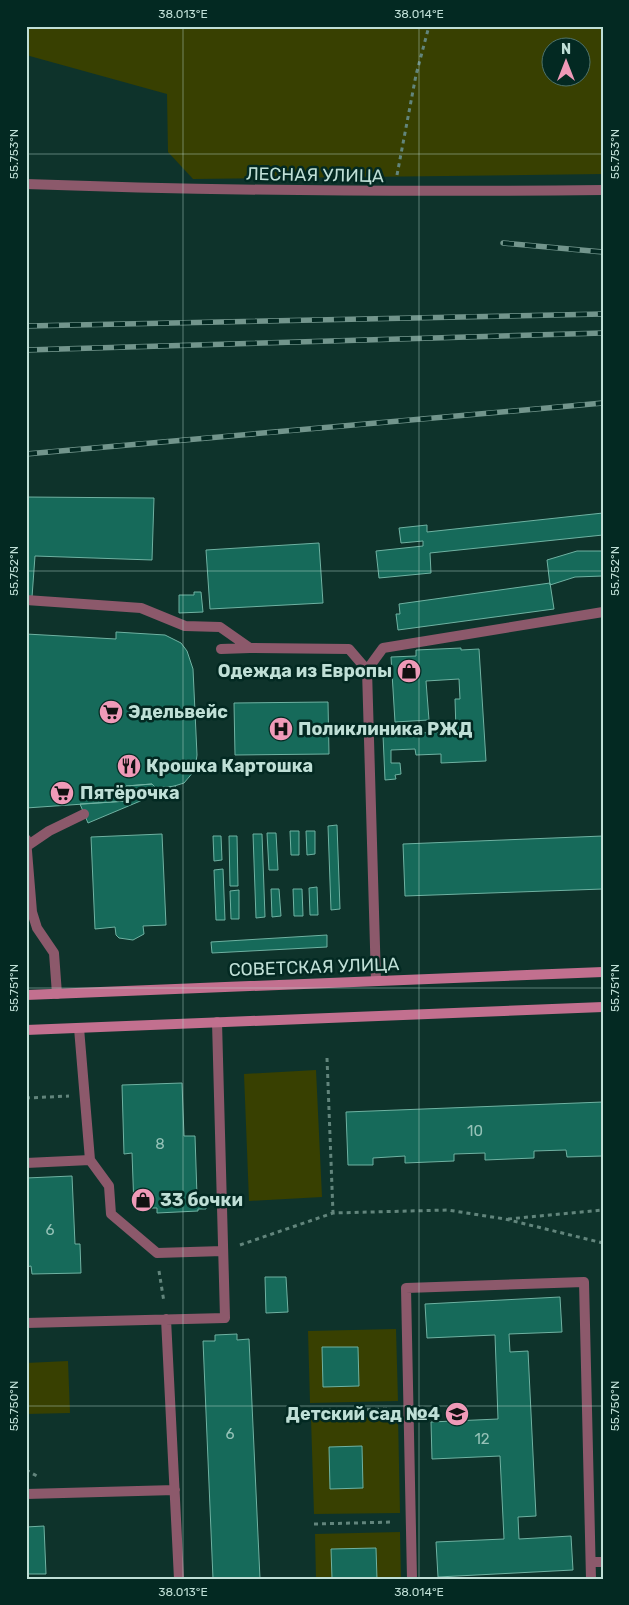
<svg xmlns="http://www.w3.org/2000/svg" width="629" height="1605" viewBox="0 0 629 1605" font-family="Rubik,sans-serif">
<style>
.green{fill:#384001;fill-rule:evenodd}
.building{fill:#166a5a;stroke:#6fb2a2}
.lines{fill:none;stroke-linecap:round;stroke-linejoin:round}
.path{stroke:#62857c;stroke-width:3;stroke-dasharray:4 4;stroke-linecap:butt}
.service{stroke:#8c596b;stroke-width:10}
.minor{stroke:#8c596b;stroke-width:10}
.secondary{stroke:#c2708f;stroke-width:10}
.rail-casing{stroke:#72958c;stroke-width:5.5}
.rail{stroke:#032922;stroke-width:4;stroke-dasharray:11;stroke-linecap:butt}
.ticks{fill:none;stroke:#bfdfd6;stroke-width:1;stroke-opacity:0.45}
.labels{text-anchor:middle;stroke-width:5;stroke-linejoin:round;paint-order:stroke}
.number-label{font-size:15px;fill:#95c2b7}
.street-label{font-size:18px;fill:#bfdfd6;stroke:#032922}
.poi-label{font-size:18px;font-weight:bold;fill:#bfdfd6;stroke:#032922;text-anchor:start}
.neatline{fill:none;stroke:#bfdfd6;stroke-width:2}
.ticks-label{font-size:12px;text-anchor:middle;fill:#bfdfd6}
</style>
<rect width="100%" height="100%" fill="#0e332b"/>
<path class="green" d="M26,26H603V174L193,179L168,152L167,94L26,55ZM552,48H582V78H552Z
M316,1070L322,1197L249,1201L244,1074Z
M396,1329L398,1401L310,1403L308,1331ZM357,1347L358,1386L323,1387L322,1348Z
M68,1361L70,1413L26,1414V1363Z
M398,1416L400,1513L314,1514L311,1418ZM362,1446L363,1488L330,1489L329,1447Z
M400,1532L401,1579H377L376,1548L332,1549V1579H316L315,1534Z"/>
<path class="building" d="M26,497L154,498L152,560L35,556L32,597H26Z
M603,513V535L430,553L431,573L379,578L376,551L423,546V541L401,543L399,528L427,525V532Z
M319,543L323,603L210,609L206,550Z
M577,551H603V576L575,577L550,585L547,560Z
M550,583L554,609L398,630L396,614H400L399,604Z
M194,592H201L203,612L179,613V595H194Z
M116,632L165,635L181,643L187,651L193,669L197,755L195,770L184,783L168,788H156L152,784L126,786L127,801L26,808V634L116,639Z
M461,648V650L479,649L486,761L441,763V754L416,755L415,749L391,750V763H400L401,774L395,775L396,779L385,780L383,735L456,731L455,699H460L459,679L426,681L429,720L395,722L391,657L416,656V650Z
M328,702L329,754L235,755L234,703Z
M152,784L156,788L176,786L88,823L80,804L127,801L126,786Z
M337,825L340,909L331,910L328,826Z
M290,831H299V855H291Z
M306,831H315V854L307,855Z
M267,833H276L278,870H269Z
M162,834L166,925L143,926L144,934L133,940L119,938L116,935L115,927L95,929L91,837Z
M253,834H262L265,917L256,918Z
M213,836H221L222,860L214,861Z
M229,836H237L238,886H230Z
M603,836V889L405,896L403,844Z
M223,869L225,920H216L214,870Z
M317,887L318,915H310L309,888Z
M271,889H279L281,916L272,917Z
M293,889H302L303,916H294Z
M239,890V919H231L230,891Z
M327,935V947L212,953L211,942Z
M182,1083L184,1136H195L197,1196H206V1209H198V1211L157,1213V1208H134L132,1153L124,1154L122,1085Z
M603,1102V1156L567,1157L566,1150L534,1151V1158L485,1160V1153L454,1154V1161L405,1163V1156L373,1158V1165H348L346,1112Z
M72,1176L75,1244H80L81,1273L32,1274L31,1266L26,1267V1178Z
M265,1277H286L288,1312L266,1313Z
M560,1297L562,1332L509,1334L510,1352L528,1351L536,1516L518,1517L519,1539L571,1536L573,1570L438,1577L436,1542L504,1539L500,1456L432,1459L431,1422L498,1419L495,1335L427,1338L425,1304Z
M237,1334V1340L249,1339L260,1579H213L203,1341H215V1335Z
M322,1347H358L359,1386L323,1387Z
M362,1446L363,1488L330,1489L329,1447Z
M44,1526L46,1574H26V1527Z
M376,1548L377,1579H332L331,1549Z"/>
<g class="lines">
<path class="path" d="M397,175L416,75L429,26
M327,1058L333,1213
M26,1098L69,1096
M508,1219L603,1210
M240,1245L333,1213L448,1210L505,1219L603,1243
M159,1271L164,1302
M311,1410L391,1409
M26,1470L37,1476
M314,1524L393,1522"/>
<path class="service" d="M26,600L141,608L185,626L220,627L250,648L349,649L367,670L376,981
M221,649L250,648
M367,670L383,648L603,612
M26,839L32,912L37,928L54,953L57,994
M27,846L49,831L84,814
M79,1028L90,1160L109,1186L111,1214L157,1253L223,1251
M26,1163L90,1160
M166,1319L179,1579
M26,1323L225,1318L217,1022
M26,1494L175,1490
M591,1562H603
M412,1579L406,1288L584,1282L591,1579"/>
<path class="minor" d="M26,184C219,191 410,192 603,190"/>
<path class="secondary" d="M26,995L603,972
M26,1030L603,1007"/>
<g class="rail-casing">
<path id="rail" d="M503,243L603,252
M26,326L603,314
M26,350L603,333
M26,454L603,403"/>
</g>
<use href="#rail" class="rail"/>
</g>
<path class="ticks" d="M183,26V1579M419,26V1579M26,154H603M26,571H603M26,988H603M26,1406H603"/>
<defs>
<g id="shop-disc" transform="scale(1.25)"><circle r="9.5" fill="#ef9ab8" stroke="#032922"/><path d="M-5-2.5h2.3a2.7 3.5 0 0 1 5.4 0H5L5.5 6h-11ZM-1.5-2.5h3a1.5 2.3 0 0 0-3 0Z" fill="#111"/></g>
<g id="supermarket-disc" transform="scale(1.25)"><circle r="9.5" fill="#ef9ab8" stroke="#032922"/><path d="M-6-5.5h2.5l.6 2H6L4.5 2H-2.5L-4.4-4H-6ZM-1.5 3.2a1.3 1.3 0 1 0 .1 0ZM3 3.2a1.3 1.3 0 1 0 .1 0Z" fill="#111"/></g>
<g id="hospital-disc" transform="scale(1.25)"><circle r="9.5" fill="#ef9ab8" stroke="#032922"/><path d="M-5-5h3v3.5h4V-5h3V5h-3V1.5h-4V5h-3Z" fill="#111"/></g>
<g id="restaurant-disc" transform="scale(1.25)"><circle r="9.5" fill="#ef9ab8" stroke="#032922"/><path d="M-5-6h1v4h1v-4h1v4h1v-4h1v5L-1.5 .5V6h-2V.5L-5-1ZM5-6V6H3V1.5H1.5Q1.5-4 5-6Z" fill="#111"/></g>
<g id="school-disc" transform="scale(1.25)"><circle r="9.5" fill="#ef9ab8" stroke="#032922"/><path d="M0-5L7-2L0 1L-7-2ZM-4 1L0 2.5L4 1V4Q0 6-4 4Z" fill="#111"/></g>
</defs>
<g fill-rule="evenodd">
<use href="#shop-disc" x="409" y="671"/>
<use href="#supermarket-disc" x="111" y="712"/>
<use href="#hospital-disc" x="281" y="729"/>
<use href="#restaurant-disc" x="129" y="766"/>
<use href="#supermarket-disc" x="62" y="793"/>
<use href="#shop-disc" x="143" y="1200"/>
<use href="#school-disc" x="457" y="1414"/>
</g>
<g class="labels">
<g class="number-label">
<text x="475" y="1136">10</text>
<text x="160" y="1149">8</text>
<text x="50" y="1235">6</text>
<text x="230" y="1439">6</text>
<text x="482" y="1444">12</text>
</g>
<g class="street-label">
<text transform="translate(315 175) rotate(1)" y="6">ЛЕСНАЯ УЛИЦА</text>
<text transform="translate(314 967) rotate(-2)" y="6">СОВЕТСКАЯ УЛИЦА</text>
</g>
<g class="poi-label">
<text x="392" y="677" text-anchor="end">Одежда из Европы</text>
<text x="128" y="718">Эдельвейс</text>
<text x="298" y="735">Поликлиника РЖД</text>
<text x="146" y="772">Крошка Картошка</text>
<text x="80" y="799">Пятёрочка</text>
<text x="160" y="1206">33 бочки</text>
<text x="440" y="1420" text-anchor="end">Детский сад №4</text>
</g>
</g>
<rect width="629" height="1605" fill="none" stroke="#032922" stroke-width="55"/>
<g transform="translate(566 62)"><circle r="24" fill="#032922" stroke="#4e726a"/>
<path d="M0-4L9 19L0 12L-9 19Z" fill="#ef9ab8"/>
<text y="-8" font-size="14" font-weight="bold" text-anchor="middle" fill="#bfdfd6">N</text>
</g>
<rect x="28" y="28" width="574" height="1550" class="neatline"/>
<g class="ticks-label">
<text x="183" y="18">38.013°E</text>
<text x="419" y="18">38.014°E</text>
<text transform="translate(14 154) rotate(-90)" y="4">55.753°N</text>
<text transform="translate(615 154) rotate(-90)" y="4">55.753°N</text>
<text transform="translate(14 571) rotate(-90)" y="4">55.752°N</text>
<text transform="translate(615 571) rotate(-90)" y="4">55.752°N</text>
<text transform="translate(14 988) rotate(-90)" y="4">55.751°N</text>
<text transform="translate(615 988) rotate(-90)" y="4">55.751°N</text>
<text transform="translate(14 1406) rotate(-90)" y="4">55.750°N</text>
<text transform="translate(615 1406) rotate(-90)" y="4">55.750°N</text>
<text x="183" y="1596">38.013°E</text>
<text x="419" y="1596">38.014°E</text>
</g>
</svg>
